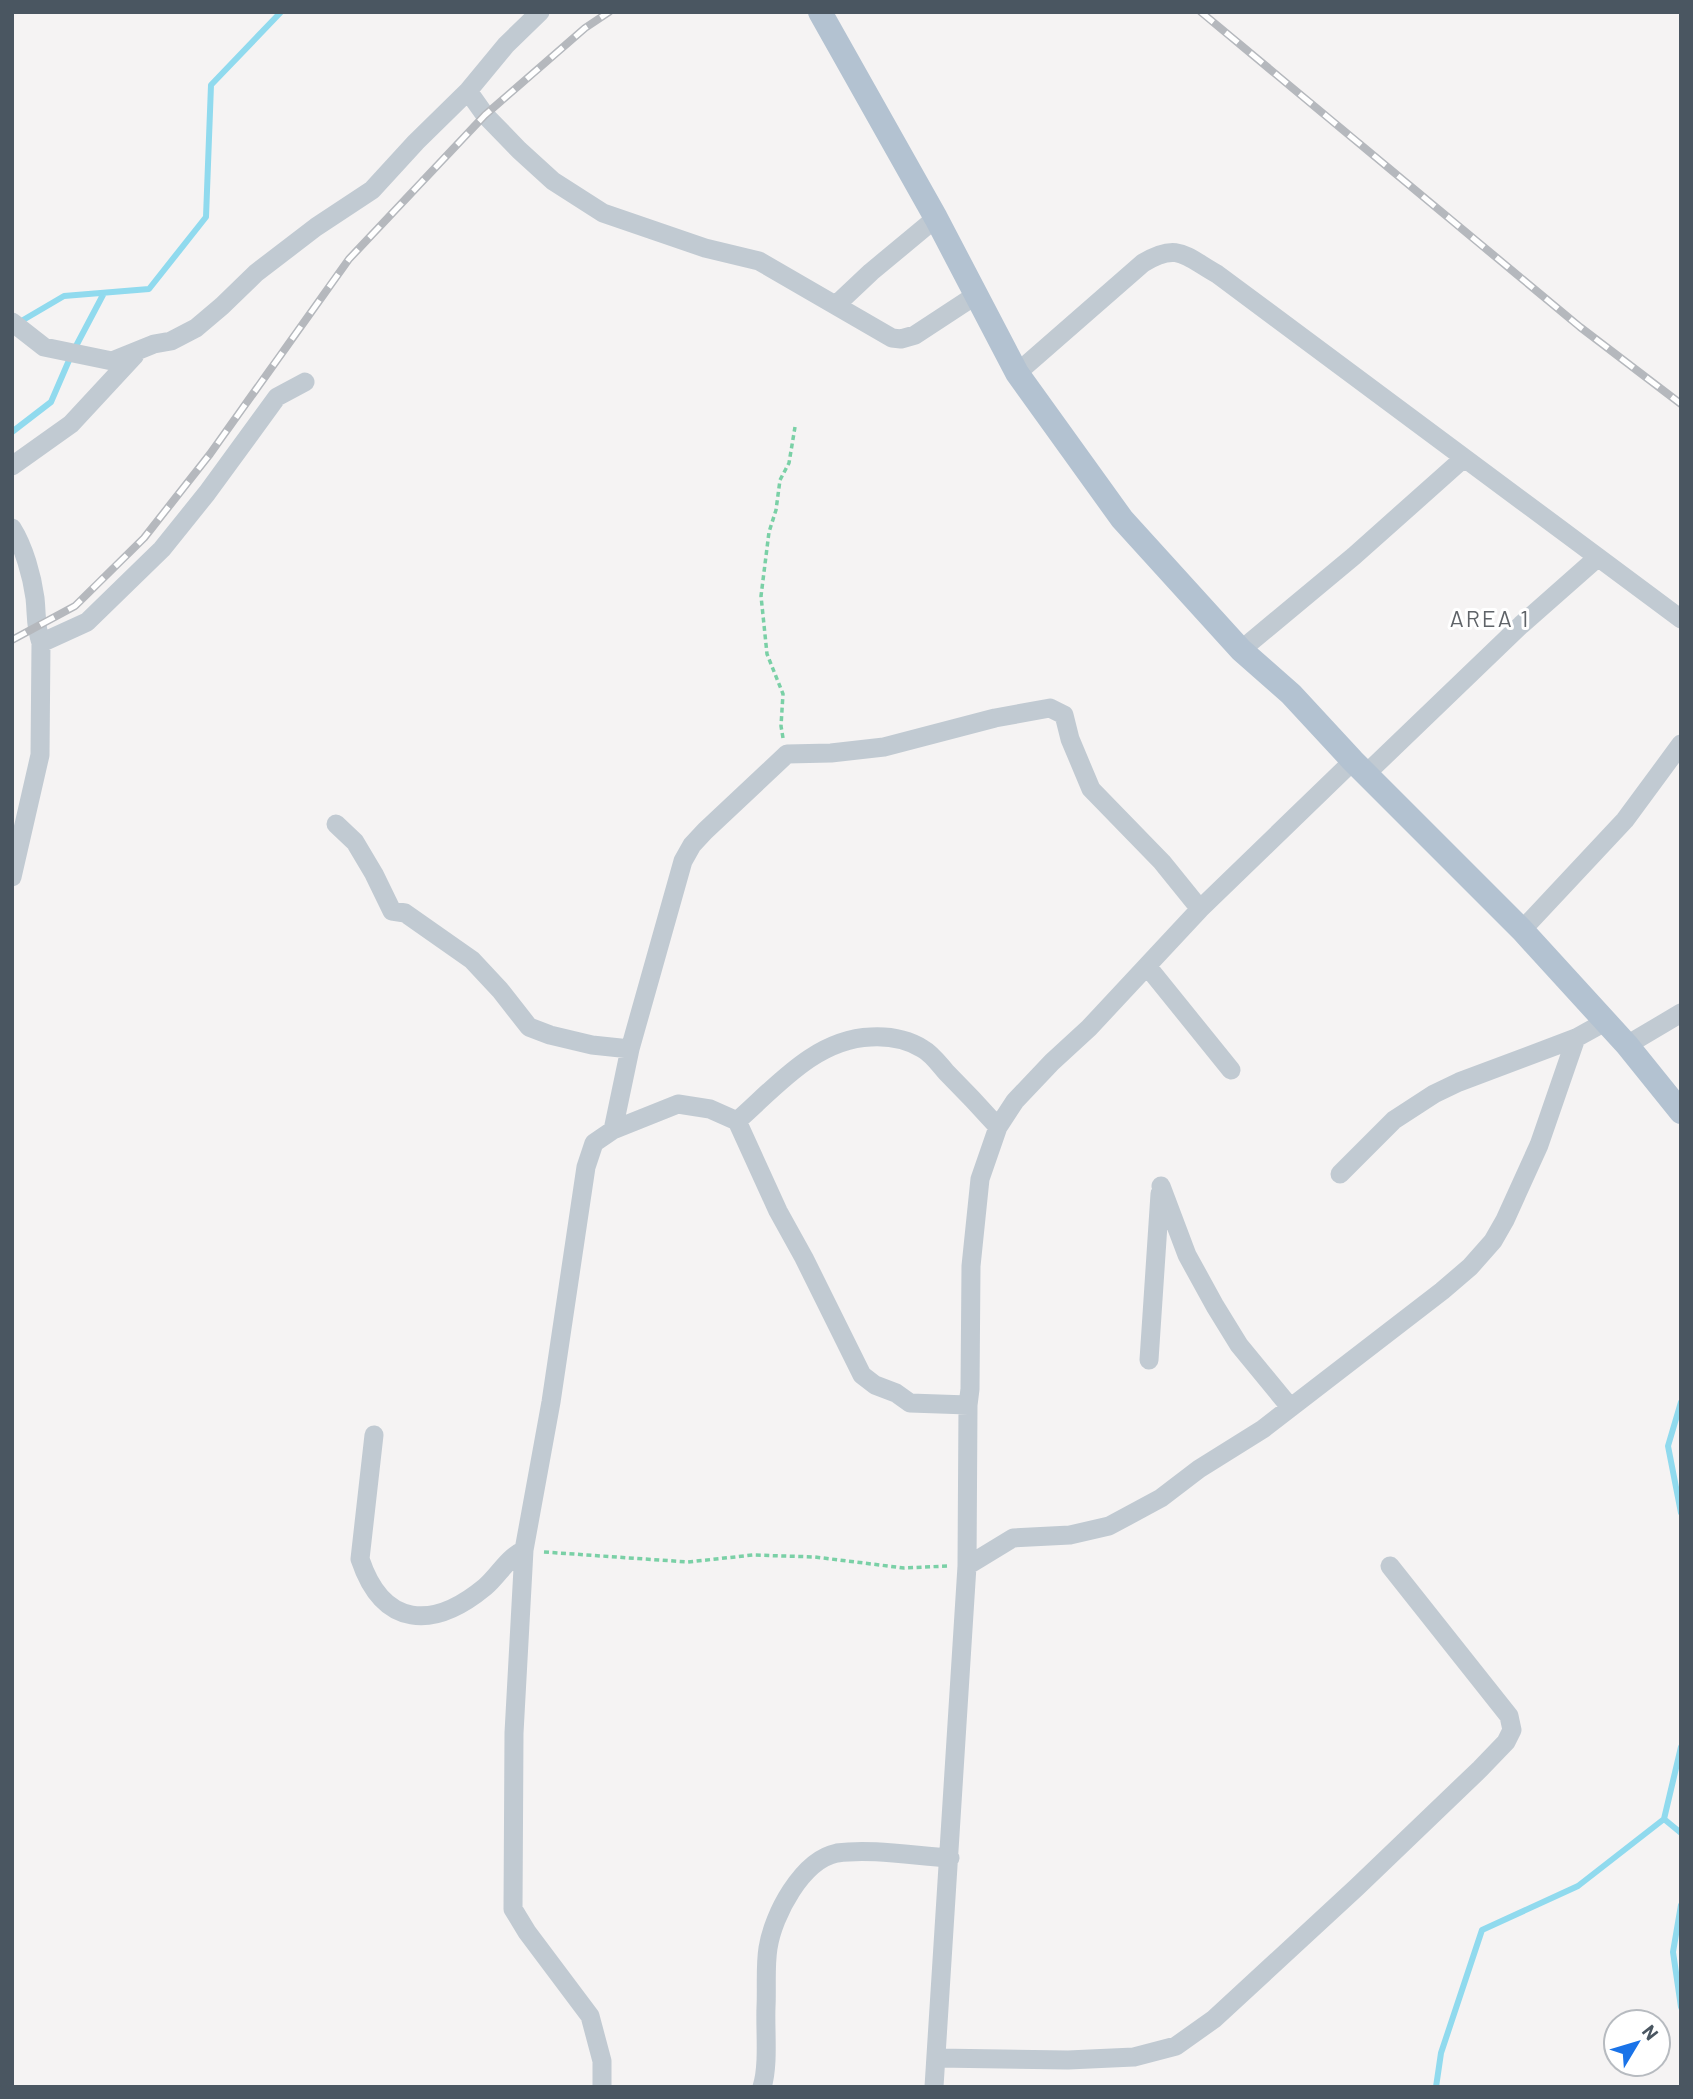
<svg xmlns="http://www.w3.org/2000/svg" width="1693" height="2099" viewBox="0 0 1693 2099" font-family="Barlow,sans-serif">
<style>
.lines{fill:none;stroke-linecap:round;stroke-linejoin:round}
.stream{stroke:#90daee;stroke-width:6}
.path{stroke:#7ad0a6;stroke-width:3.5;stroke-dasharray:5 3.5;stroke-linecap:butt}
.minor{stroke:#c1cad2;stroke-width:19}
.major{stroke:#b3c2d1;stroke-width:24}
.rail-casing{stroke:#b5b8bd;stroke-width:8}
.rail{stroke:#fff;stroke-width:5;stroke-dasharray:16;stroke-linecap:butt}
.labels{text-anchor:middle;stroke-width:6;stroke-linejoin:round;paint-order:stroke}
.quarter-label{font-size:23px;letter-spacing:2px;fill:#5f6368;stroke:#fff}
</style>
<rect width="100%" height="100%" fill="#f5f3f3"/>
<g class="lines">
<path class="stream" d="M18,323L64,296L149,289L206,217L211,85L281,12
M76,346L104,293
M12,432L51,402L70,358
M1681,1402L1668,1446L1681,1513
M1664,1819L1681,1833
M1681,1905L1673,1952L1681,2007
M1436,2087L1441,2053L1482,1930L1578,1886L1664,1819L1681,1747"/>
<path class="path" d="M783,738L781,726L783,694L767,654L761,596L769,532L776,510L780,480L789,463L795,427
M544,1552L688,1562L753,1555L815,1557L904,1568L947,1566"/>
<path class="minor" d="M468,91L485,115L519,150L553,181L603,213L705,248L759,261L892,338L901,339L915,335L976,295
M836,305L871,272L936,218
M12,322L44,347L112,361L154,344L171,341L196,328L222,306L256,273L316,227L372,190L416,142L468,91L506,45L540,12
M1017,373L1143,263C1178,242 1185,256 1217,274L1681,619
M12,466L71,424L135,355
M12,528C24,547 32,576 35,598C37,616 35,625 41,643L87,622L162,549L207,493L277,397L305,382
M1241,650L1354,556L1464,458
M1367,773L1521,625L1597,558
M336,824L355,842L374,874L392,911L405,913L472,960L500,990L529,1027L550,1035L592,1045L630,1049
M12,877L40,755L41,643
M1522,930L1625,820L1681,744
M1147,966L1231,1070
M1627,1045L1681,1013
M737,1121C776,1087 815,1039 871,1037C890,1036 907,1039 923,1049C932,1054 939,1064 946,1072C964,1090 981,1108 998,1127
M613,1130L630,1049L683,861L692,845L705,831L787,754L831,753L884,747L995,718L1050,708L1064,715L1070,739L1091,789L1162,862L1200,909
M1340,1174L1394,1120L1434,1094L1459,1082L1576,1038L1605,1022
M1161,1186L1187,1255L1215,1306L1239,1345L1290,1407
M1149,1360L1160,1194
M374,1435L360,1559C383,1628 433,1630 485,1587C499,1575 507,1558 524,1550
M967,1566L1013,1538L1070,1535L1109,1526L1161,1498L1199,1469L1263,1429L1442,1291L1470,1267L1493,1241L1505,1220L1539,1145L1576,1038
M937,2058L1068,2060L1134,2057L1176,2046L1214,2019L1357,1887L1480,1769L1506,1742L1512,1730L1509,1716L1390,1566
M602,2087V2061L590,2016L527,1932L513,1909L514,1733L524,1550L551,1402L586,1167L594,1143L613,1130L678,1104L710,1109L737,1121L778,1211L804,1258L862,1375L875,1385L896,1393L910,1403L968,1405
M762,2087C769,2065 765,2030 766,2007C767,1988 765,1967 768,1948C773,1915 802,1860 837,1853C870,1848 916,1856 950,1858
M934,2087L967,1566L968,1405L970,1389L971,1266L980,1179L998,1127L1015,1101L1052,1062L1089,1028L1200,909L1353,761"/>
<path class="major" d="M820,12L936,218L1017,373L1122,519L1241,650L1291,694L1353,761L1522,930L1627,1045L1681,1112"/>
<g class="rail-casing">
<path id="rail" d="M1201,12L1580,327L1681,404
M12,640L75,606L144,538L210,454L349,259L485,115L585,28L609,12"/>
</g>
<use href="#rail" class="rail"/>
</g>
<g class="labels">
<g class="quarter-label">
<text x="1490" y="627">AREA 1</text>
</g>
</g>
<rect width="1693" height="2099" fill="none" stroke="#4a5661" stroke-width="28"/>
<g transform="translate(1637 2043) rotate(52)"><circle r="33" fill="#ffffff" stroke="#b7bbc0" stroke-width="2"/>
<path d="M0-5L12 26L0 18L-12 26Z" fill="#1a73e8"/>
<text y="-10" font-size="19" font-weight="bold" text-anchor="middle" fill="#4a5661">N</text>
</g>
</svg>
